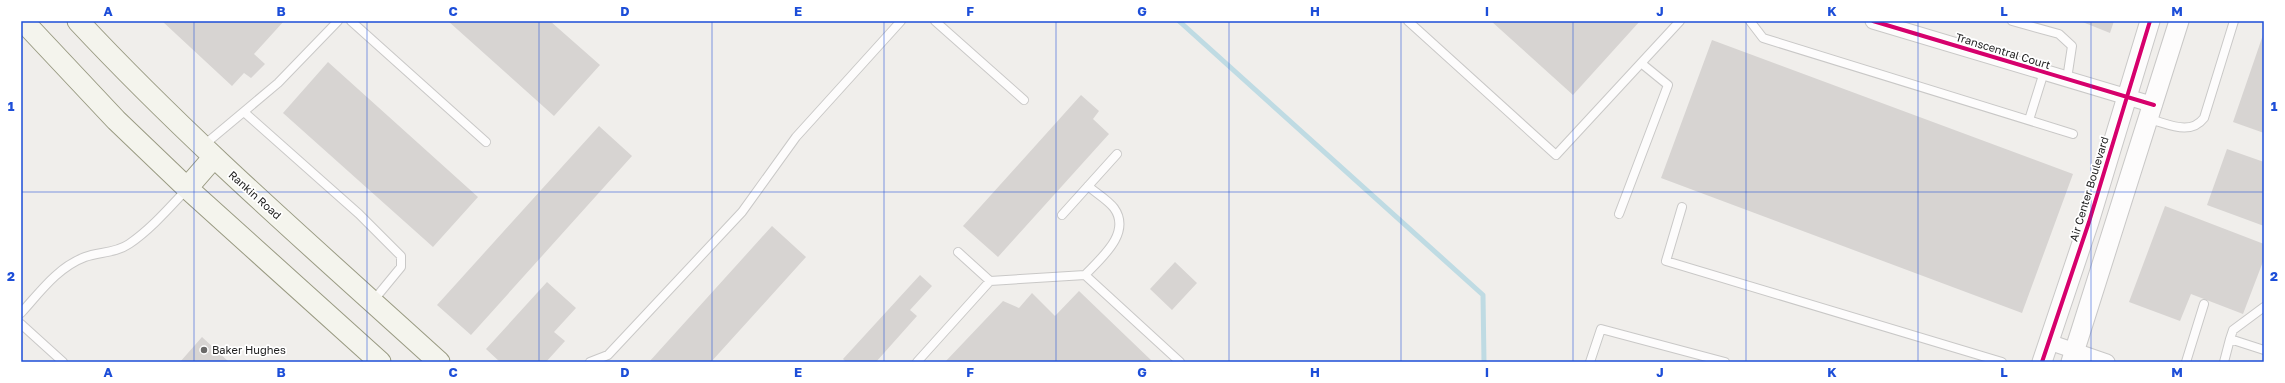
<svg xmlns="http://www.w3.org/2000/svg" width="2285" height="383" viewBox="0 0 2285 383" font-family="'Golos Text',sans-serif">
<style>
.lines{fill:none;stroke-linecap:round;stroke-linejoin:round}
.stream{stroke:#bfdbe3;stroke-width:5}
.building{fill:#d7d4d2}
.service-casing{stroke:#c9c8c7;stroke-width:10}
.minor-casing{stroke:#c9c8c7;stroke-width:17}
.tertiary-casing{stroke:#c9c8c7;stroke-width:21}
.secondary-casing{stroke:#999a82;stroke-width:23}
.service{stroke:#fdfcfc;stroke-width:8}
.minor{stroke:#fdfcfc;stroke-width:15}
.tertiary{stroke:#fdfcfc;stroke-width:19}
.secondary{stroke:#f4f4ed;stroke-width:21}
.cycleway-casing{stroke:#fff;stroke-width:6}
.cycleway{stroke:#d6006c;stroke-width:4}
.grid{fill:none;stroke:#1d4ed8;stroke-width:1;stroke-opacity:0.55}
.poi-dot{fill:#6a6968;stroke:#fff;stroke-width:1.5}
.labels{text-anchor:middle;stroke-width:3.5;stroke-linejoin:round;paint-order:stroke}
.street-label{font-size:11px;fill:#222;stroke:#fff}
.poi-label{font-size:11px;fill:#222;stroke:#fff;text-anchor:start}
.neatline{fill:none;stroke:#1d4ed8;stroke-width:1.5}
.grid-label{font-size:13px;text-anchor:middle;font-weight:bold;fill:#1d4ed8}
</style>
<rect width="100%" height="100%" fill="#f0eeeb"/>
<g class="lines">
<path class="stream" d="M1179,21L1483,295L1484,362"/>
</g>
<path class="building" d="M162,21H284L254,54L265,64L251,78L244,73L232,86Z
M448,21H550L600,65L554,116Z
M1491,21H1640L1573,95Z
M2080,21H2114L2110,33Z
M2264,32V133L2233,122Z
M1712,40L2073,174L2022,313L1661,178Z
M328,62L478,197L433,247L283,113Z
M1081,95L1099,111L1093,119L1109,134L998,257L963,226Z
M599,126L632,156L471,335L437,305Z
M2227,149L2264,162V226L2207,205Z
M2165,206L2264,244V259L2243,314L2191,294L2180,321L2129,302Z
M772,226L806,257L711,362H649Z
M1175,262L1197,283L1172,310L1150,289Z
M920,275L932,286L910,310L917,316L876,362H846L843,359Z
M547,282L576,308L554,332L565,341L546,362H500L486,349Z
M1079,291L1153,362H945L1003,301L1019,308L1032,293L1055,316Z
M202,337L229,362H180Z"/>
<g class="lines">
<g class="service-casing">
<path id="service" d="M351,21L486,142
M935,21L1024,100
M1408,21L1556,155L1680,21
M1750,21L1763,38L2073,134
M2012,21L2059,34L2072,46L2067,79
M244,112L359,214L401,256V267L373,301
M2149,119C2169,124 2190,136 2204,118L2234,21
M2029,120L2044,72
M204,145L278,83L338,21
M1682,207L1666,261L2002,362
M1619,214L1668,85L1641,63
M1062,215L1117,154
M958,252L990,281
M1085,275L1180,362
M21,313C40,292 58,267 85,257C99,252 116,253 129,244C151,229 169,208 187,189
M21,324L63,362
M2230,339L2233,330L2264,307
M590,362L608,355L742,212L796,137L901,21
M917,362L990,281L1085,275C1101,258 1132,233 1114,208C1108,200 1096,193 1088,186
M1590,362L1601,329L1725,362
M2186,362L2204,304
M2224,362L2230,339L2264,350"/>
</g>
<g class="minor-casing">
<path id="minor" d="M1873,21L2154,105
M2049,342L2107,362"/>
</g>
<g class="tertiary-casing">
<path id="tertiary" d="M2042,362L2089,222L2150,21
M2071,362L2179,21"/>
</g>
<g class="secondary-casing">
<path id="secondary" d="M23,21L116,120L187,188L380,362
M78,21C191,142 317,251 439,362
M187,188L214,157"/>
</g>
<use href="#service" class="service"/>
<use href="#minor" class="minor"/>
<use href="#tertiary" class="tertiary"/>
<use href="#secondary" class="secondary"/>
<g class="cycleway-casing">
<path id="cycleway" d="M1873,21L2154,105
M2042,362L2089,222L2150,21"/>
</g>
<use href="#cycleway" class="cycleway"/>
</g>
<path class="grid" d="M194,21V362M367,21V362M539,21V362M712,21V362M884,21V362M1056,21V362M1229,21V362M1401,21V362M1573,21V362M1746,21V362M1918,21V362M2091,21V362M21,192H2264"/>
<circle class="poi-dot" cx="204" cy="350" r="4"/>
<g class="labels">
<g class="street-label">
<text transform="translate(2003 51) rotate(17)" y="4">Transcentral Court</text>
<text transform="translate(2089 189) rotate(-73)" y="4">Air Center Boulevard</text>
<text transform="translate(255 195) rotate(42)" y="4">Rankin Road</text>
</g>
<g class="poi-label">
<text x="212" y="354">Baker Hughes</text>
</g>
</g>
<rect width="2285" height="383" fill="none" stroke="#ffffff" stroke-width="44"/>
<rect x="22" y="22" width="2241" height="339" class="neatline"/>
<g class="grid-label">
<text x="108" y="16">A</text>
<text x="281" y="16">B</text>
<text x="453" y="16">C</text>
<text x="625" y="16">D</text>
<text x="798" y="16">E</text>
<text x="970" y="16">F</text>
<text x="1142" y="16">G</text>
<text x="1315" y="16">H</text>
<text x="1487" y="16">I</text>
<text x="1660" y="16">J</text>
<text x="1832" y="16">K</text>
<text x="2004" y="16">L</text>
<text x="2177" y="16">M</text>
<text x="11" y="111">1</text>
<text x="2274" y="111">1</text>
<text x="11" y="281">2</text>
<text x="2274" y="281">2</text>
<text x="108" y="377">A</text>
<text x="281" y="377">B</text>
<text x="453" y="377">C</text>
<text x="625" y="377">D</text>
<text x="798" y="377">E</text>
<text x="970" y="377">F</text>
<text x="1142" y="377">G</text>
<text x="1315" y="377">H</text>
<text x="1487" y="377">I</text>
<text x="1660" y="377">J</text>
<text x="1832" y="377">K</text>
<text x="2004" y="377">L</text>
<text x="2177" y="377">M</text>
</g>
</svg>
